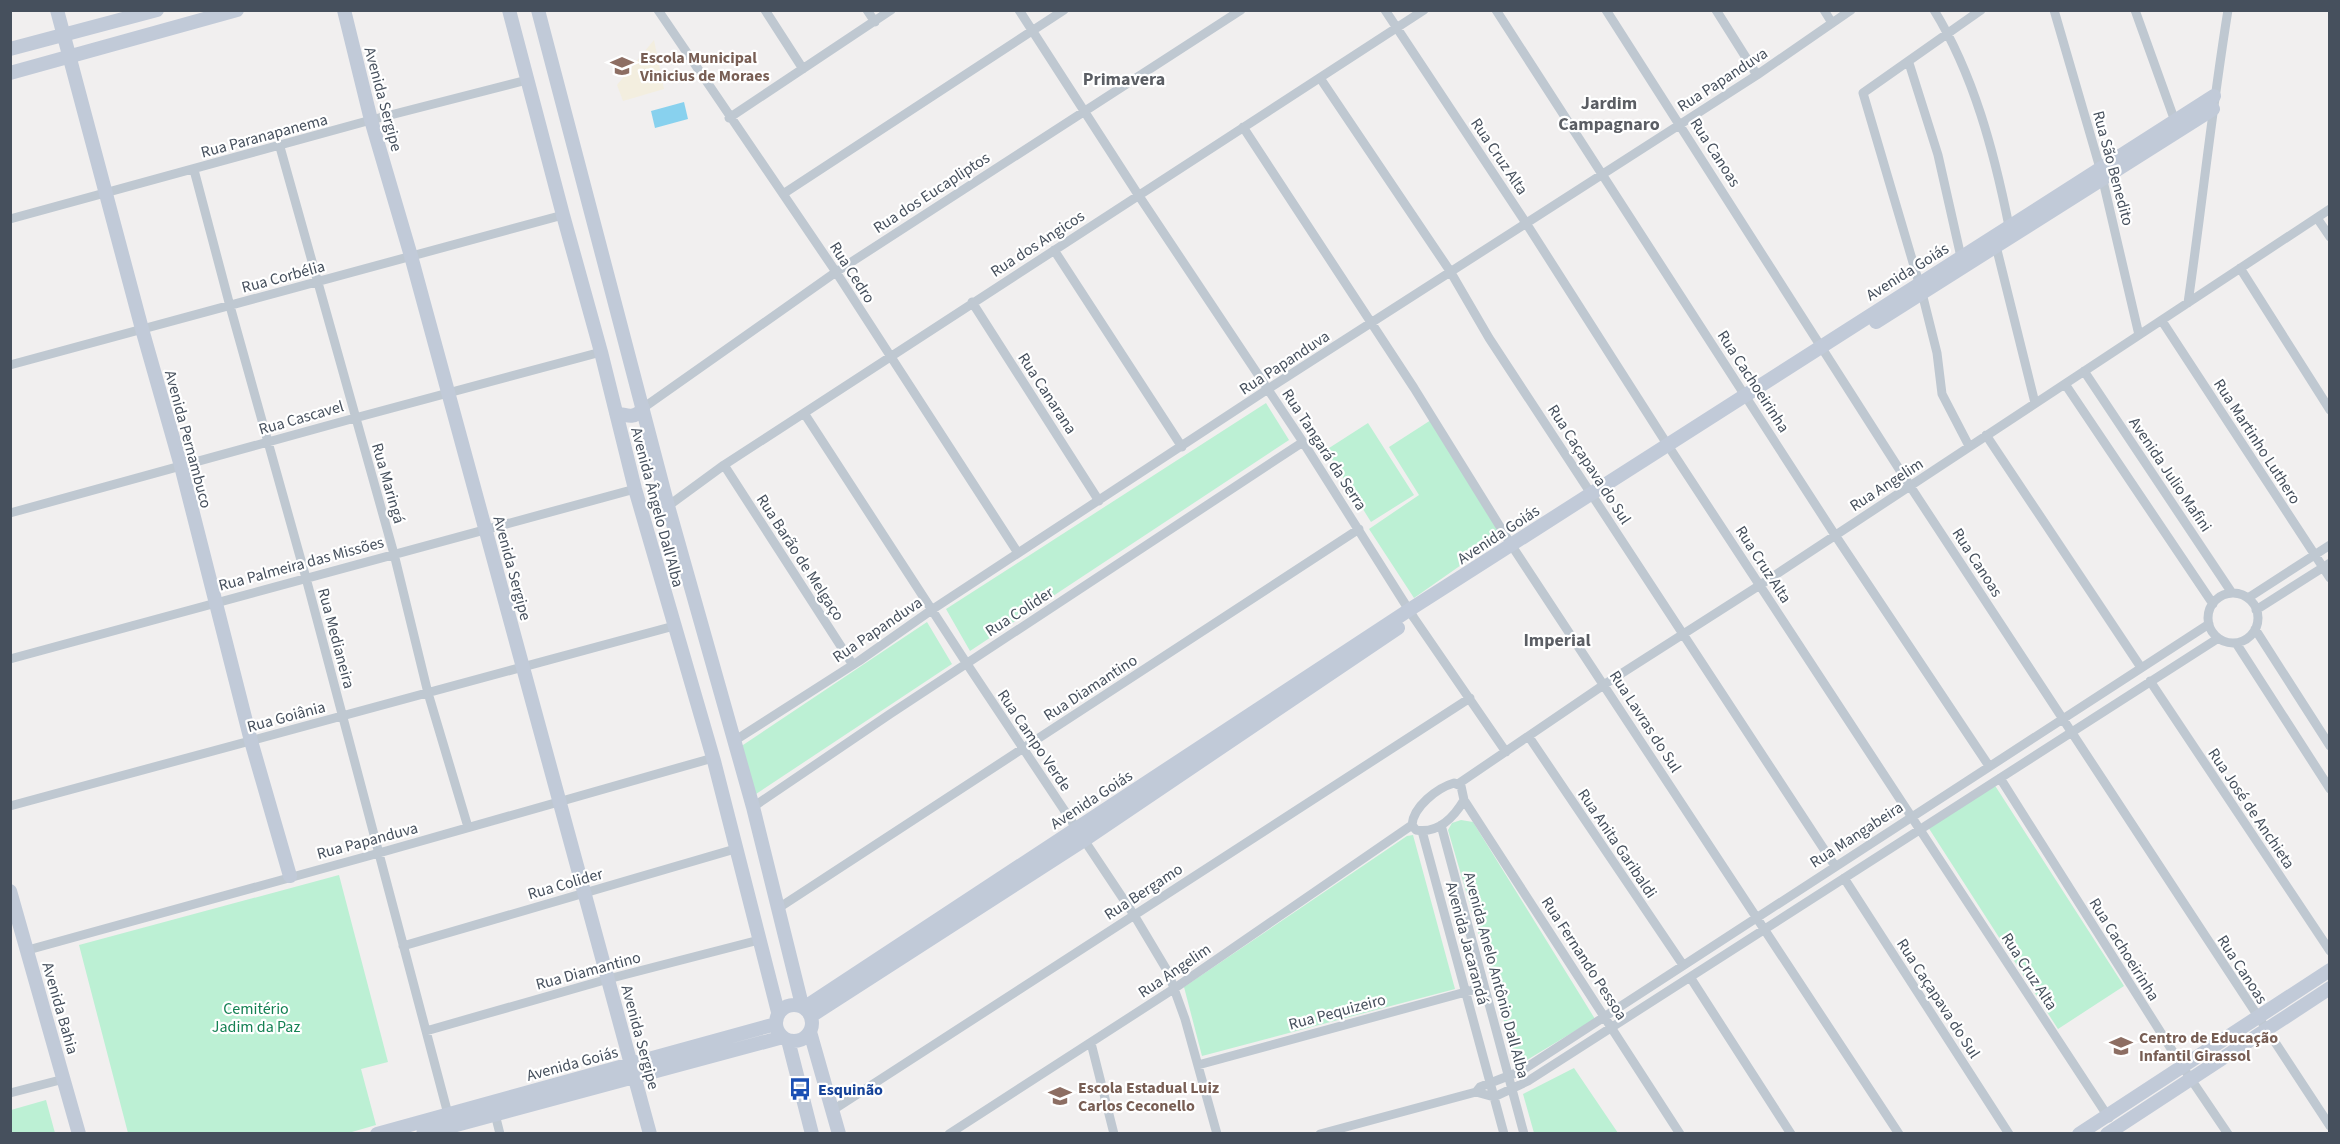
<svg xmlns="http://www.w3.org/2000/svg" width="2340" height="1144" viewBox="0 0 2340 1144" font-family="'Source Sans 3',sans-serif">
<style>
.green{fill:#bcf0d4}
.sand{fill:#f3eedf}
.water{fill:#88d1ee}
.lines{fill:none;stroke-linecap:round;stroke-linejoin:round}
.street{stroke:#bfc8d1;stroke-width:9}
.secondary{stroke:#c1cad8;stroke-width:14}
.labels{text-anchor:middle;stroke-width:4.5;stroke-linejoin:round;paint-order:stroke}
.education-label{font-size:16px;font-weight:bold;fill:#785e54;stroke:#fff;text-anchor:start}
.street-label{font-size:16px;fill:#46505d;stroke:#fff}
.park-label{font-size:16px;fill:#148153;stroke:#fff}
.transit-label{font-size:16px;font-weight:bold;fill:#164399;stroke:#fff;text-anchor:start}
.neighbourhood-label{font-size:18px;font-weight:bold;fill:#5b5e64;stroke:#fff}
</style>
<rect width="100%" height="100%" fill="#f1efef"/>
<path class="green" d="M1266,403L1289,440L970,651L946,609Z
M1431,420L1504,535L1414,598L1369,529L1419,495L1389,447Z
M1368,423L1414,495L1371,522L1326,450Z
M927,622L952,664L753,796L740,747Z
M1994,784L2124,986L2058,1029L1928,827Z
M1461,820L1473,822L1595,1019L1517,1066L1448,830L1452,823Z
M1413,835L1455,989L1202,1056L1184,987L1407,836Z
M339,875L388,1062L361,1069L376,1125L345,1134L128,1133L79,945Z
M1574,1068L1618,1133H1534L1523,1094Z
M46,1100L55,1133H11V1110Z"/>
<path class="sand" d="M654,40L664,89L623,101L617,85Z"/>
<path class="water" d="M684,102L688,119L655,128L651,111Z"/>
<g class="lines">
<path class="street" d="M658,10L836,272L1018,553
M765,10L803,69
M867,10L875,22
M1019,10L1139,196L1303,442L1414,618L1506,752
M1385,10L1526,223L1667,444L2109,1118
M1496,10L1835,535L1989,766
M1606,10L1910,486L2330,1126
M1716,10L1757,75
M1824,10L1832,23
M1934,10C1974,75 1994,152 2009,226
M2054,10L2100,168L2139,335
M2135,10L2176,124
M1909,63L1938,155L1961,257
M1320,78L1450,271L1489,338L1835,866
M729,118L891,10
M1243,127L1414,388L1512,546L1899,1134
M280,147L394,554L428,693L468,827
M194,170L230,306L306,578L448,1114
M783,194L1064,10
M2317,218L2330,237
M10,219L371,120L527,80
M1996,246L2035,403
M1054,250L1182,447
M2240,268L2330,410
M972,302L1099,501
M2188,303C2202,206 2212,108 2228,10
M2162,321L2330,578
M10,365L563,215
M2084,371L2232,593
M2065,384L2213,604
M643,408L836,272L1241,10
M804,413L967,664L1134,915L1168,972L1185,1019L1217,1134
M1986,435L2140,666
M1969,446L1942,394L1937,353L1922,293L1863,93L1981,10
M724,465L853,665
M668,506L724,465L1424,10
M10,513L355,418L601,352
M2208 618a25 25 0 1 1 50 0a25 25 0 1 1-50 0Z
M2248,598L2330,545
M2256,610L2330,563
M2255,629L2330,746
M2236,643L2330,789
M10,659L635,489
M2150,681L2330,951
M1529,737L1683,965
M734,741L859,661L933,609L1268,389L1757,75L1851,10
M2000,778L2182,1066L2228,1134
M1454,783L1461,786L1464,800C1454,817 1438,834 1416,830L1412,825C1413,807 1437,788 1454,783Z
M1458,784L1605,684L1760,585L2330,209
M1464,800L1680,1134
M10,806L674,626
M753,807L890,714L1303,442
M1441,825L1524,1134
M1422,831L1504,1134
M1844,878L2009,1134
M777,909L1359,529
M403,946L735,849
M28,950L379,853L713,758
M1690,977L1791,1134
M426,1031L608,979L759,940
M1091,1043L1114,1134
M1198,1065L1484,987
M1476,1092L1494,1097L1528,1081L2217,639
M10,1093L64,1079
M833,1110L1470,698
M495,1114L500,1134
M949,1134L1175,988L1412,825
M1320,1134L1476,1092L1480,1087L1521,1071L2209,624"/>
<path class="secondary" d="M57,10L142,329L181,466L251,741L290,876
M344,10L371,120L411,256L650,1134
M509,10L563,215L601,352L635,489L714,761L778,1012
M538,10L668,506L753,807L802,1005
M10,49L157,10
M10,73L237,10
M1876,322L2213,109
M616,413C627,416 636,419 643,408
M10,891L79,1134
M776 1023a18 18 0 1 1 36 0a18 18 0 1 1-36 0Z
M805,1007L1409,610L2214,96
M811,1016L1084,840L1398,628
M810,1032L839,1134
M788,1040L812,1134
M377,1134L776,1024
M423,1134L783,1037
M2079,1134L2330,970
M2107,1134L2330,988"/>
</g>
<defs>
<g id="school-bare" transform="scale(1.8)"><path d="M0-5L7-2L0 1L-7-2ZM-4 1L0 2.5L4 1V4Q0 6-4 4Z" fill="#8d6e63" stroke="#fff" stroke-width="2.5" paint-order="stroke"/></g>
<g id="bus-bare" transform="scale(1.8)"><path d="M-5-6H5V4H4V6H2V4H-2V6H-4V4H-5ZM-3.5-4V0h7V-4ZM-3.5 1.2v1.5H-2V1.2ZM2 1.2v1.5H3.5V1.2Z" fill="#1a4fb4" stroke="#fff" stroke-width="2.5" paint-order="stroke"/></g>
</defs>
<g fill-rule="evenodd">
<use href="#school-bare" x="622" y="66"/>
<use href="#school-bare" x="2121" y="1046"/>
<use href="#bus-bare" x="800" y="1089"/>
<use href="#school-bare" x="1060" y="1096"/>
</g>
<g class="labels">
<g class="education-label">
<text x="640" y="63">Escola Municipal<tspan x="640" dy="18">Vinicius de Moraes</tspan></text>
<text x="2139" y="1043">Centro de Educação<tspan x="2139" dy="18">Infantil Girassol</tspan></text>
<text x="1078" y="1093">Escola Estadual Luiz<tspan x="1078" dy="18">Carlos Ceconello</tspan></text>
</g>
<g class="street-label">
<text transform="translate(1722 79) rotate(-33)" y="6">Rua Papanduva</text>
<text transform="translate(384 99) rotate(75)" y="6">Avenida Sergipe</text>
<text transform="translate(264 135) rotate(-15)" y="6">Rua Paranapanema</text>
<text transform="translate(1716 152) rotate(57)" y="6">Rua Canoas</text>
<text transform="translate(1500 156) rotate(56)" y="6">Rua Cruz Alta</text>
<text transform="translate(2114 168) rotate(75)" y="6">Rua São Benedito</text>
<text transform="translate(931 192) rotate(-33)" y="6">Rua dos Eucapliptos</text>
<text transform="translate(1037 243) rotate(-33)" y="6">Rua dos Angicos</text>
<text transform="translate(1907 271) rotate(-32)" y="6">Avenida Goiás</text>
<text transform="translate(853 272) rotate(57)" y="6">Rua Cedro</text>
<text transform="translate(283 276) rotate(-15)" y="6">Rua Corbélia</text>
<text transform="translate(1284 362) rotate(-33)" y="6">Rua Papanduva</text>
<text transform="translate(1754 381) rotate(57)" y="6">Rua Cachoeirinha</text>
<text transform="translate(1048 393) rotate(57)" y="6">Rua Canarana</text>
<text transform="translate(301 417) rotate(-16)" y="6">Rua Cascavel</text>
<text transform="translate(189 439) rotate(75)" y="6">Avenida Pernambuco</text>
<text transform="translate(2258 441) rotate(57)" y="6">Rua Martinho Luthero</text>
<text transform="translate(1325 449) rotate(57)" y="6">Rua Tangará da Serra</text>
<text transform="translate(1590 464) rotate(57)" y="6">Rua Caçapava do Sul</text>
<text transform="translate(2171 474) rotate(56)" y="6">Avenida Julio Mafini</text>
<text transform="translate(389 483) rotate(74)" y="6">Rua Maringá</text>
<text transform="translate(1886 484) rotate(-33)" y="6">Rua Angelim</text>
<text transform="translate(658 507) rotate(75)" y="6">Avenida Ângelo Dall'Alba</text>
<text transform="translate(1498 534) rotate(-33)" y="6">Avenida Goiás</text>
<text transform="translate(801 557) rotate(57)" y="6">Rua Barão de Melgaço</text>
<text transform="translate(1978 562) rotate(57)" y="6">Rua Canoas</text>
<text transform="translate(301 563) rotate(-15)" y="6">Rua Palmeira das Missões</text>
<text transform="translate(1764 564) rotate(57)" y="6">Rua Cruz Alta</text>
<text transform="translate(513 568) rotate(75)" y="6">Avenida Sergipe</text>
<text transform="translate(1019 611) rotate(-33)" y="6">Rua Colider</text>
<text transform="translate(877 629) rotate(-34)" y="6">Rua Papanduva</text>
<text transform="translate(337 638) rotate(75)" y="6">Rua Medianeira</text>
<text transform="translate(1090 687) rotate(-33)" y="6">Rua Diamantino</text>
<text transform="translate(286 716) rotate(-15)" y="6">Rua Goiânia</text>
<text transform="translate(1646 721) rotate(57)" y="6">Rua Lavras do Sul</text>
<text transform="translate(1035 740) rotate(56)" y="6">Rua Campo Verde</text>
<text transform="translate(1091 799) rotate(-33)" y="6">Avenida Goiás</text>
<text transform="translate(2252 808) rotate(56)" y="6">Rua José de Anchieta</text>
<text transform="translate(1856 834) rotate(-33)" y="6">Rua Mangabeira</text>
<text transform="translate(367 840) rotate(-15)" y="6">Rua Papanduva</text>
<text transform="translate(1618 843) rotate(56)" y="6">Rua Anita Garibaldi</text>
<text transform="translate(565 883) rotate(-16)" y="6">Rua Colider</text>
<text transform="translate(1143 891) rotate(-33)" y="6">Rua Bergamo</text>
<text transform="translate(1468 943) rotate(75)" y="6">Avenida Jacarandá</text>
<text transform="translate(2125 949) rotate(58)" y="6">Rua Cachoeirinha</text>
<text transform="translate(1585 958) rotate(57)" y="6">Rua Fernando Pessoa</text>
<text transform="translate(2243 969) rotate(57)" y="6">Rua Canoas</text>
<text transform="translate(588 970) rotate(-15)" y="6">Rua Diamantino</text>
<text transform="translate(1174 970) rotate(-34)" y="6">Rua Angelim</text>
<text transform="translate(2030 971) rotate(57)" y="6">Rua Cruz Alta</text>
<text transform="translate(1497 975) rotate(75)" y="6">Avenida Anelo Antônio Dall Alba</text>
<text transform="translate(1939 998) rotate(57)" y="6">Rua Caçapava do Sul</text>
<text transform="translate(61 1008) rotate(74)" y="6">Avenida Bahia</text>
<text transform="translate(1337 1011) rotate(-15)" y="6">Rua Pequizeiro</text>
<text transform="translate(641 1037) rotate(75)" y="6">Avenida Sergipe</text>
<text transform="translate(572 1063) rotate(-15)" y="6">Avenida Goiás</text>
</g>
<g class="park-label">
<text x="256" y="1014">Cemitério<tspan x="256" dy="18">Jadim da Paz</tspan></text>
</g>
<g class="transit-label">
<text x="818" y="1095">Esquinão</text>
</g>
<g class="neighbourhood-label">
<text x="1124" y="85">Primavera</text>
<text x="1609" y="109">Jardim<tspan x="1609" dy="21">Campagnaro</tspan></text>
<text x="1557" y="646">Imperial</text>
</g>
</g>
<rect width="2340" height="1144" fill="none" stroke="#46505d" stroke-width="24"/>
</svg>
